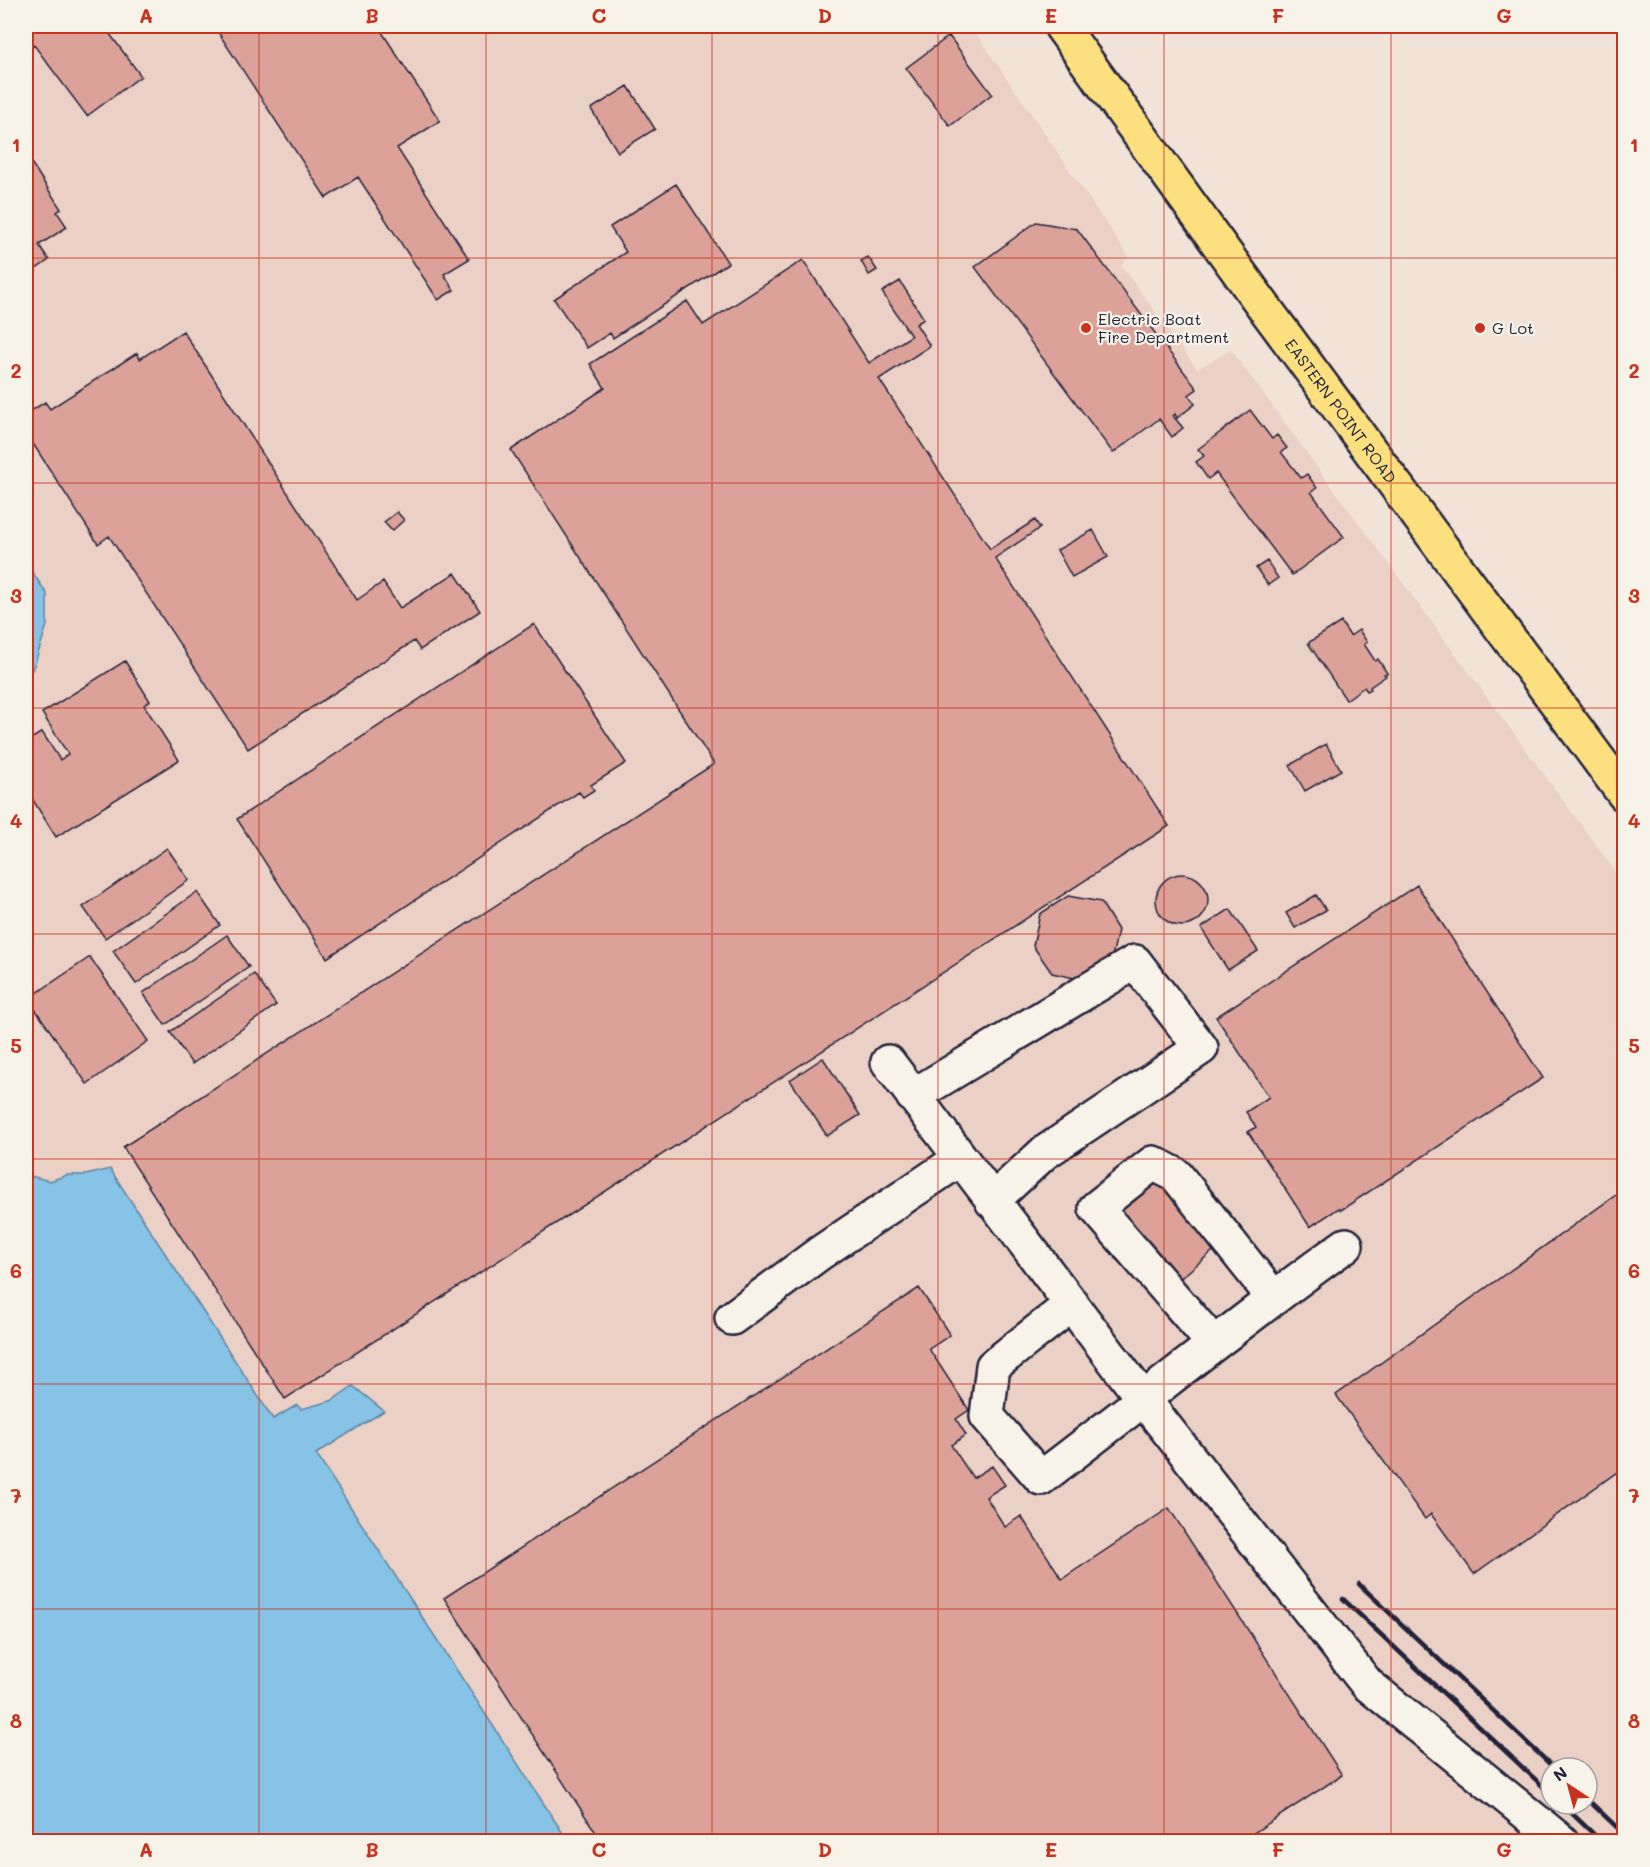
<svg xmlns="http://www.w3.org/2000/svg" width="1650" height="1867" viewBox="0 0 1650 1867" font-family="Mali,sans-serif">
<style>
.built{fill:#ebd0c5;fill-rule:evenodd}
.water{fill:#86c3e6;stroke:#5e83a2;stroke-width:1.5}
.building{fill:#dca299;stroke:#22223b;stroke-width:1.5}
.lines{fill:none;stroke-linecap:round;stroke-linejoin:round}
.minor-casing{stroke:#22223b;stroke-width:38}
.major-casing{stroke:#22223b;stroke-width:38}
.minor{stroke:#f7f3e8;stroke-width:33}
.major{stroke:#fce080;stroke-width:33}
.rail{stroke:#22223b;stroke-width:4.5}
.grid{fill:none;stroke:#c8321e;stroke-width:1.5;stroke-opacity:0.55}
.poi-dot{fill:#c8321e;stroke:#f7f3e8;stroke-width:2}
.labels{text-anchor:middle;stroke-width:4.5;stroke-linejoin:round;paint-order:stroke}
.poi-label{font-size:16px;fill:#22223b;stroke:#f7f3e8;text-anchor:start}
.street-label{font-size:16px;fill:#22223b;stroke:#f7f3e8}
.neatline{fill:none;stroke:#c8321e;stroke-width:2}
.grid-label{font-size:20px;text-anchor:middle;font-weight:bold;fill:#c8321e}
</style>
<rect width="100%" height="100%" fill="#f2e3d8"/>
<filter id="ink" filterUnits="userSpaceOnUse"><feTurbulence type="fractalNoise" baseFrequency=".0167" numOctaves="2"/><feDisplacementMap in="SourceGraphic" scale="12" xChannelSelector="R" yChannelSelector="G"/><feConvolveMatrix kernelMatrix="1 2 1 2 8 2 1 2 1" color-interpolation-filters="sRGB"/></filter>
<g filter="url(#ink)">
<path class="built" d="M26,26H971L1129,257L1121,265L1197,369L1231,350L1624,883V1841H568L316,1454L383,1410L353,1386L331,1401L301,1409L297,1406L273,1419L110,1170L86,1175H67L50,1181L26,1175V684L35,663L47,625V594L26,563ZM1551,1768H1587V1804H1551Z"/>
<path class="water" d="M26,563L47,594V625L35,663L26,684Z
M110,1169L273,1419L297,1405L301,1409L331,1401L353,1386L384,1411L316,1454L568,1841H26V1175L50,1181L67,1175H86Z"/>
<path class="building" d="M26,26H104L141,76L87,116L34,45L26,52Z
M214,26H378L440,121L397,148L469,259L444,274L454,290L438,300L358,177L326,198Z
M949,36L992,94L950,126L906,68Z
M628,86L655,129L618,152L591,109Z
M30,161L61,209L57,212L67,227L39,245L49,260L26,276V164Z
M676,184L728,263L613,338L610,333L587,348L554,299L626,252L610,227Z
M1036,222L1077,229L1197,389L1189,395L1195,404L1177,418L1175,414L1173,416L1183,428L1172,437L1159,419L1113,453L975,267Z
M868,257L877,270L869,275L861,261Z
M803,260L869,363L911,336L882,292L900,281L924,319L916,324L930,346L879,379L990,549L1035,520L1040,528L995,558L1169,826L285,1399L123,1147L714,764L511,450L605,388L590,364L687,301L703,325Z
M183,331L357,600L383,582L400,608L455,573L480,611L420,650L414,641L248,749L109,536L98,544L26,433V414L45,402L50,409L137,353L140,359Z
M1250,410L1272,439L1277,435L1287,448L1281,452L1301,478L1307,474L1317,488L1311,492L1344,537L1292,575L1216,473L1208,479L1196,462L1204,456L1198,449Z
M397,512L404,520L392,531L384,522Z
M1093,530L1108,557L1072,577L1057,550Z
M1267,561L1278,578L1268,585L1256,568Z
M1341,622L1350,636L1359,630L1367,642L1364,644L1375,661L1378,659L1387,673L1384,674L1386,676L1370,687L1371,689L1367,691L1364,687L1346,700L1308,643Z
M534,624L626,763L591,785L594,790L583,797L579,792L327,958L237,819Z
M125,661L150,701L144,705L179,760L56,837L26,789V742L42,732L60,760L68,754L42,713Z
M1326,744L1341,770L1305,791L1290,765Z
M167,848L189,880L105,938L83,907Z
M1156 900a26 26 0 1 1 52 0a26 26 0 1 1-52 0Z
M1417,885L1543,1078L1341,1210L1339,1208L1310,1227L1248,1132L1256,1127L1246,1112L1269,1097L1216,1017Z
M197,892L220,925L136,984L113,951Z
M1316,895L1326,910L1295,928L1286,913Z
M1068,896L1101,902L1118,930L1111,962L1083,980L1052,973L1033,946L1040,914Z
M1230,909L1258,951L1228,970L1201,928Z
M227,935L249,967L165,1025L143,993Z
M90,957L148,1041L87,1084L28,999Z
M254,974L276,1005L192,1064L170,1032Z
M823,1058L860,1115L827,1136L790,1080Z
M1159,1177L1218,1247L1171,1286L1112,1216Z
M1623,1190L1624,1467L1474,1574L1431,1514L1425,1519L1336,1395Z
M919,1288L950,1335L929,1349L969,1410L956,1419L966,1435L951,1445L973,1478L992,1466L1005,1485L986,1497L1005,1527L1021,1516L1062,1579L1169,1508L1342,1775L1240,1842H602L444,1598Z"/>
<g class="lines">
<g class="minor-casing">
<path id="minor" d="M888,1062L1144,1400L1367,1684L1562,1842
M913,1096L1135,962L1201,1048L1044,1153L992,1201
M1072,1304L993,1366L987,1416L1041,1478C1143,1401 1242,1319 1346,1245
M732,1318L820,1253L960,1159
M1214,1344L1096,1208L1153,1163L1176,1175L1273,1297"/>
</g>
<g class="major-casing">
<g id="major">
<path id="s1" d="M1061,26L1264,307L1624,794"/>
</g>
</g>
<use href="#minor" class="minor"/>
<use href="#major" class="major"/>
<path class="rail" d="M1359,1584L1554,1768
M1343,1599L1551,1794
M1587,1799L1624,1834
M1562,1804L1602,1842"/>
</g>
</g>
<path class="grid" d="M259,26V1842M486,26V1842M712,26V1842M938,26V1842M1164,26V1842M1391,26V1842M26,258H1624M26,483H1624M26,708H1624M26,934H1624M26,1159H1624M26,1384H1624M26,1609H1624"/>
<g class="poi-dot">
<circle cx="1086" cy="328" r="6"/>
<circle cx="1480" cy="328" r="6"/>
</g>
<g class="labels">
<g class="poi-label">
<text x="1098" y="325">Electric Boat<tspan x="1098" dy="18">Fire Department</tspan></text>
<text x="1492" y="334">G Lot</text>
</g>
<g class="street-label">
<text dy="6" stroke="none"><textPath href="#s1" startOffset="476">EASTERN POINT ROAD</textPath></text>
</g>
</g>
<rect width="1650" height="1867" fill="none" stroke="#f7f3e8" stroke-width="66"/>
<g transform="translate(1569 1786) rotate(324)"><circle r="28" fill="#f7f3e8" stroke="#a29fa3" stroke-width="1.5"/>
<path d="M0-4.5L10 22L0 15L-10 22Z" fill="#c8321e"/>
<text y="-9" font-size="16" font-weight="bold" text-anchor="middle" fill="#22223b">N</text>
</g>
<rect x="33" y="33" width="1584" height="1801" class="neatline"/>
<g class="grid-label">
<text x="146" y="23">A</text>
<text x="372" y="23">B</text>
<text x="599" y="23">C</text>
<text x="825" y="23">D</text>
<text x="1051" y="23">E</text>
<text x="1278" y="23">F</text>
<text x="1504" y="23">G</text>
<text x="16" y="152">1</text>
<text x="1634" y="152">1</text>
<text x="16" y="378">2</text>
<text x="1634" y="378">2</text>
<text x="16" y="603">3</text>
<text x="1634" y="603">3</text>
<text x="16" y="828">4</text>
<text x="1634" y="828">4</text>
<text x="16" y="1053">5</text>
<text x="1634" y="1053">5</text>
<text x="16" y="1278">6</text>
<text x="1634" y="1278">6</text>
<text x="16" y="1503">7</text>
<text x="1634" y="1503">7</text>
<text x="16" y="1728">8</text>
<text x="1634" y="1728">8</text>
<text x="146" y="1857">A</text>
<text x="372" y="1857">B</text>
<text x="599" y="1857">C</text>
<text x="825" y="1857">D</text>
<text x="1051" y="1857">E</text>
<text x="1278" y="1857">F</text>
<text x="1504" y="1857">G</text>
</g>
</svg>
